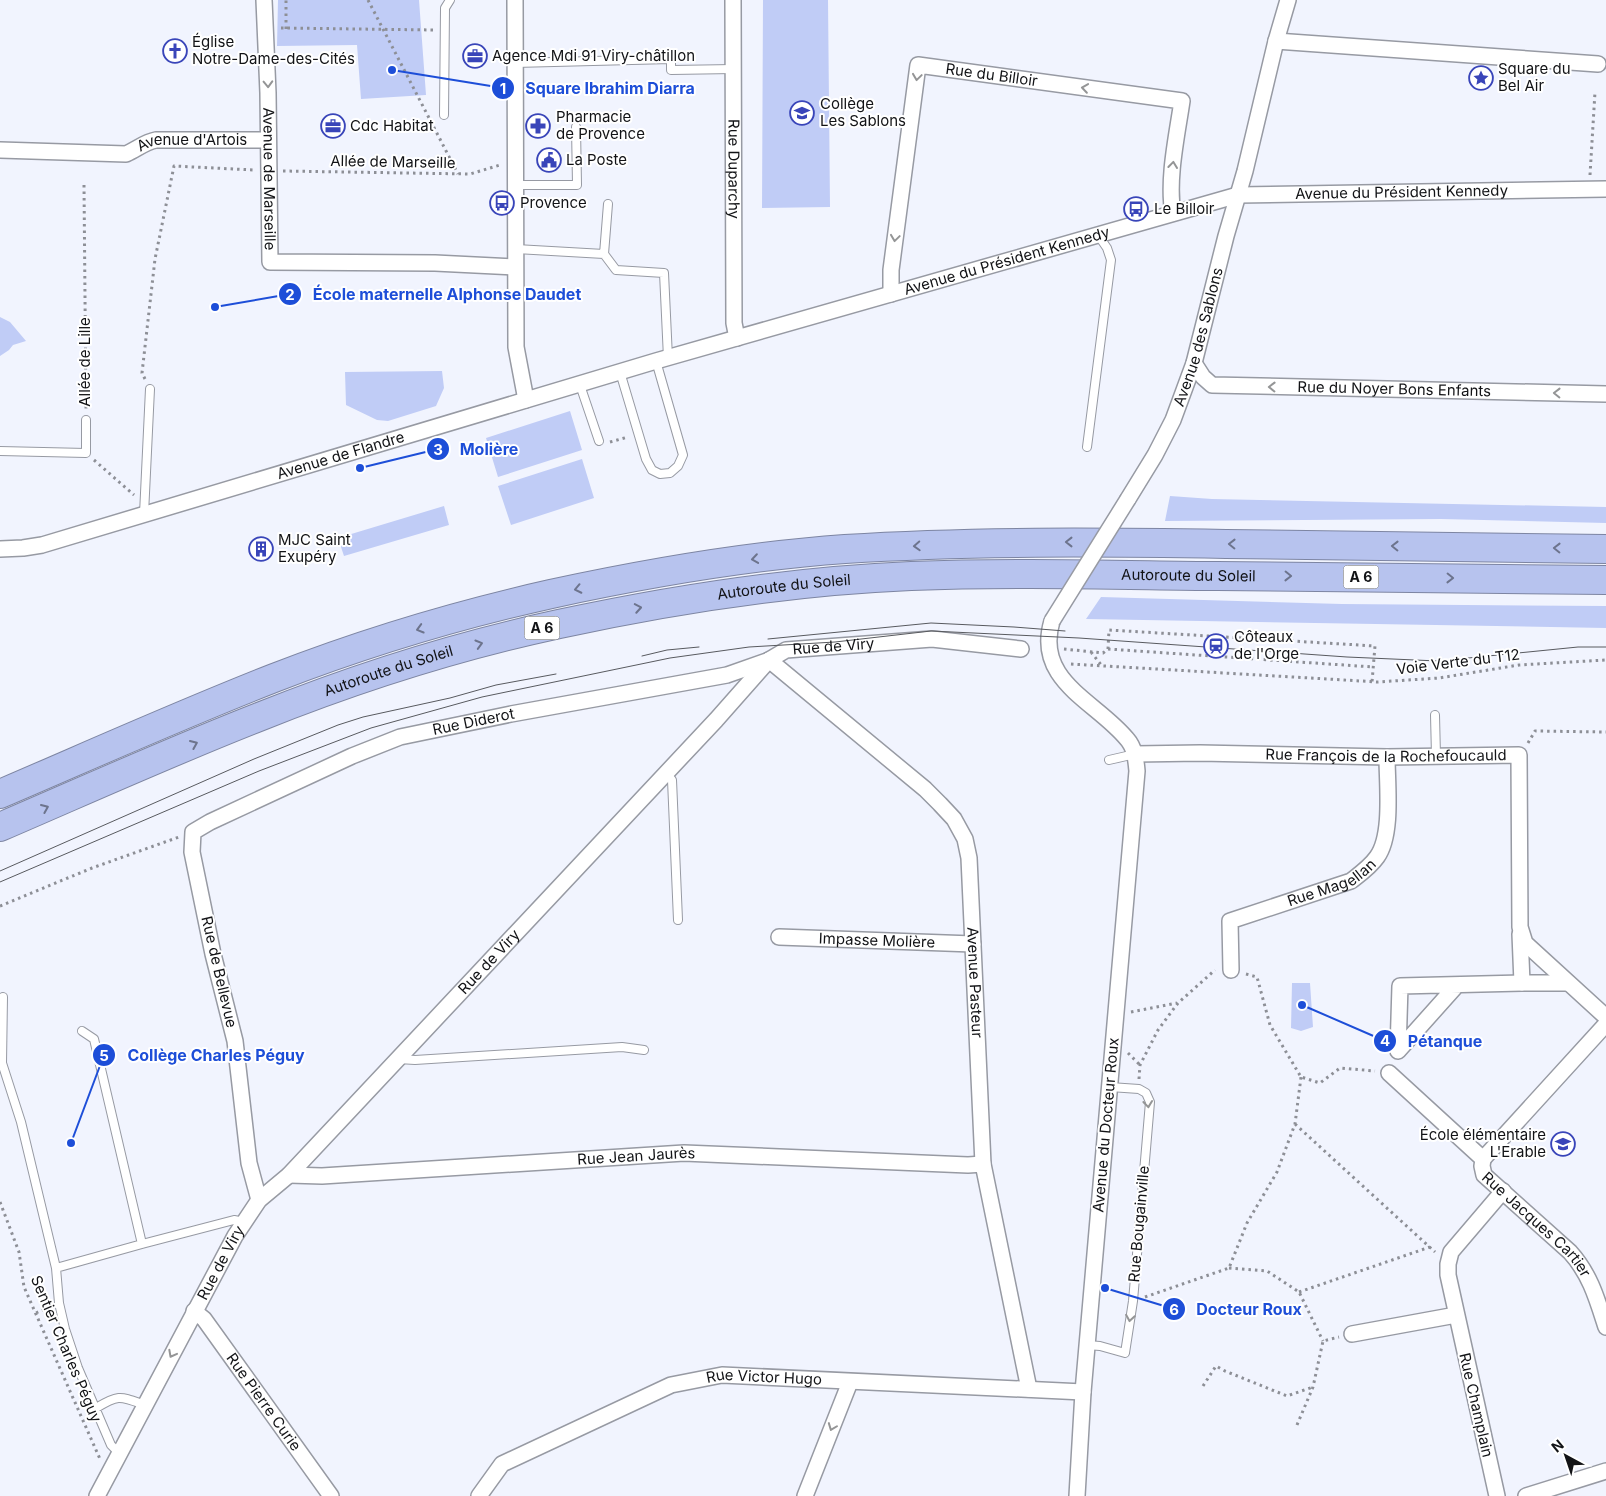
<svg xmlns="http://www.w3.org/2000/svg" width="1606" height="1496" viewBox="0 0 1606 1496" font-family="Inter,sans-serif">
<style>
.green{fill:#c0ccf6}
.lines{fill:none;stroke-linecap:round;stroke-linejoin:round}
.lane-casing{stroke:#979aa3;stroke-width:10}
.street-casing{stroke:#979aa3;stroke-width:18}
.highway-casing{stroke:#7d85a2;stroke-width:30}
.path{stroke:#8d8f96;stroke-width:3;stroke-dasharray:2.5 4;stroke-linecap:butt}
.lane{stroke:#fff;stroke-width:8}
.street{stroke:#fff;stroke-width:15}
.highway{stroke:#b7c3ee;stroke-width:28}
.tram{stroke:#585a5f;stroke-width:1}
.street-bridge-casing{stroke:#979aa3;stroke-width:18;stroke-linecap:butt}
.street-bridge{stroke:#fff;stroke-width:15}
.oneway{stroke:#949596}
.oneway2{stroke:#6d748d}
.labels{text-anchor:middle;stroke-width:4;stroke-linejoin:round;paint-order:stroke}
.shield{fill:#fff;stroke:#595a5c;stroke-width:1}
.shield-label{font-size:14px;font-weight:bold;fill:#121316}
.poi-label{font-size:15px;fill:#121316;stroke:#fff;text-anchor:start}
.street-label{font-size:15px;fill:#121316;stroke:#fff}
.leader{fill:none;stroke:#1d4ed8;stroke-width:2}
.callout-dot{fill:#1d4ed8;stroke:#fff;stroke-width:2}
.mark-label{font-size:15px;text-anchor:middle;font-weight:bold;fill:#fff}
.callout-label{font-size:16px;text-anchor:middle;font-weight:bold;fill:#1d4ed8;stroke:#fff;stroke-width:4;stroke-linejoin:round;paint-order:stroke}
</style>
<rect width="100%" height="100%" fill="#f1f4fe"/>
<path class="green" d="M278,0H419L426,95L361,99L357,45L277,46Z
M763,0H828L830,207L762,208Z
M0,317L10,322L26,341L13,345L9,350L0,356Z
M442,371L444,388L436,406L388,421L377,420L346,405L345,372Z
M570,411L582,450L498,477L486,438Z
M582,459L594,498L511,525L498,486Z
M1170,496L1212,499L1606,507V523L1441,519L1165,521Z
M444,506L449,525L344,556L338,538Z
M1101,597L1342,604L1606,606V628L1086,619Z
M1292,983H1310L1313,1027L1301,1031L1291,1028Z"/>
<g class="lines">
<g class="lane-casing">
<path id="lane" d="M515,63L671,59V70L734,69
M444,115L445,8L450,0
M515,185H577L576,127
M516,249L604,254L608,204
M604,254L616,270L664,273L668,358
M620,372L646,459L652,470L660,474L670,473L678,466L683,455L656,361
M580,385L599,441
M1087,447L1111,260L1107,248L1098,235
M0,451L86,453V420
M144,514L150,389
M1435,715L1436,756
M1109,760L1135,754
M666,773L672,780L678,920
M3,997L2,1063L21,1122L56,1268L59,1303L65,1329L78,1368L111,1445L119,1453
M398,1059L415,1060L622,1047L644,1050
M142,1244L234,1220L244,1222
M56,1268L142,1244L94,1039L82,1031
M1087,1345L1100,1346L1125,1353L1133,1301L1150,1102L1146,1093L1139,1089L1110,1087
M96,1408C119,1394 120,1396 145,1405"/>
</g>
<g class="street-casing">
<g id="street">
<path id="s1" d="M264,0L268,93L270,262L435,263L515,267"/>
<path d="M515,0L516,347L526,400"/>
<path id="s2" d="M733,0L734,323L737,338"/>
<path d="M1276,41L1598,64"/>
<path id="s3" d="M0,150L126,154C137,149 145,142 156,140H267"/>
<path id="s4" d="M891,294V270L918,65L1182,101C1177,135 1167,180 1173,213"/>
<path id="s5" d="M1194,363L1203,377L1212,385L1606,394"/>
<path id="s6" d="M1128,499L1155,455L1173,420L1194,363L1226,236L1245,171L1276,41L1288,0"/>
<path id="s7" d="M0,549L23,548L42,545L656,361L1238,195L1606,189"/>
<path d="M1052,621C1034,681 1096,701 1127,739C1135,748 1136,760 1137,771L1083,1392L1077,1496"/>
<path id="s8" d="M769,660L925,789L940,804L954,819L965,839L969,858L983,1164L1029,1389"/>
<path id="s9" d="M1135,754L1200,753L1387,757L1519,755L1520,927L1525,943L1606,1017"/>
<path d="M1520,934L1522,983H1568"/>
<path id="s10" d="M779,937L973,944"/>
<path id="s11" d="M1231,970L1230,921L1351,881C1360,874 1370,867 1377,857C1393,835 1387,784 1387,757"/>
<path d="M1457,985L1398,1051L1400,986L1522,983"/>
<path id="s12" d="M1389,1073L1483,1159L1482,1166L1484,1175L1570,1252C1590,1274 1597,1299 1606,1327"/>
<path d="M1483,1159L1606,1024"/>
<path id="s13" d="M289,1175L322,1176L684,1153L968,1165L983,1164"/>
<path id="s14" d="M259,1200L249,1163L235,1041L213,954L192,852L193,832L210,822L352,756L400,737L511,714L727,675L767,661"/>
<path id="s15" d="M194,1311L204,1319L331,1496"/>
<path d="M1352,1334L1456,1315"/>
<path id="s16" d="M97,1496L235,1236L259,1200L289,1175L304,1159L716,720L769,660L786,650L932,639L1021,649"/>
<path id="s17" d="M479,1496L502,1464L671,1385L722,1375L1083,1392"/>
<path d="M805,1496L850,1382"/>
<path d="M1497,1496L1448,1275V1264L1451,1252L1503,1191"/>
<path d="M1526,1496L1606,1471"/>
</g>
</g>
<g class="highway-casing">
<g id="highway">
<path d="M0,794C91,755 182,714 274,678C364,643 457,615 551,594C648,573 746,556 845,549C972,541 1099,542 1226,544C1352,546 1479,547 1606,549"/>
<path id="s18" d="M0,827C86,790 172,751 259,717C356,678 457,646 559,624C675,599 792,581 911,576C1013,572 1115,575 1217,576C1347,577 1476,579 1606,580"/>
</g>
</g>
<path class="path" d="M368,0L458,174
M281,28L435,30
M286,29V0
M283,171L470,174L500,165
M1590,175L1595,92
M84,185L86,409
M145,379L142,373L155,259L174,166L254,170
M610,442L628,437
M94,460L134,495
M1064,649L1103,653L1108,649L1109,630L1375,646L1372,682
M1108,649L1373,667
M1091,652L1102,666
M1071,664L1378,682L1439,678L1519,665L1606,660
M1528,743L1535,731L1606,732
M0,906L92,868L179,837
M1246,974L1257,977L1270,1025L1301,1077L1320,1083L1340,1068L1375,1071
M1131,1012L1177,1003
M1128,1053L1140,1065
M1139,1079L1140,1065L1158,1030L1178,1003L1215,970
M1295,1124L1435,1252
M0,1202L19,1252L24,1287L100,1459
M1229,1268L1267,1271L1299,1292L1323,1341
M1299,1292L1430,1247
M1145,1297L1229,1268L1247,1223L1277,1172L1295,1124L1301,1077
M36,1313L49,1307
M1203,1386L1216,1366L1225,1371L1287,1396L1313,1387
M1297,1425L1313,1387L1323,1341L1339,1337"/>
<use href="#lane" class="lane"/>
<use href="#street" class="street"/>
<use href="#highway" class="highway"/>
<path class="tram" d="M768,639L931,623L1014,627L1065,631
M642,656L667,650L699,647
M0,871L254,759L338,725L363,717L450,698L496,685L556,674
M0,882L259,771L371,728L482,697L670,658L749,647L835,642L931,631L1079,638L1347,657L1438,661L1578,647H1606"/>
<g class="street-bridge-casing">
<path id="street-bridge" d="M1052,621L1128,499"/>
</g>
<use href="#street-bridge" class="street-bridge"/>
</g>
<defs><path id="oneway-chevron" d="M-2-3.5L2.5 0L-2 3.5" fill="none" stroke-width="1.6" stroke-linecap="round" stroke-linejoin="round" transform="scale(1.25)"/></defs>
<g class="oneway">
<use href="#oneway-chevron" transform="translate(917 77) rotate(98)"/>
<use href="#oneway-chevron" transform="translate(268 84) rotate(88)"/>
<use href="#oneway-chevron" transform="translate(1085 88) rotate(-172)"/>
<use href="#oneway-chevron" transform="translate(1173 165) rotate(-83)"/>
<use href="#oneway-chevron" transform="translate(895 238) rotate(98)"/>
<use href="#oneway-chevron" transform="translate(1272 387) rotate(-179)"/>
<use href="#oneway-chevron" transform="translate(1557 393) rotate(-179)"/>
<use href="#oneway-chevron" transform="translate(1148 1104) rotate(84)"/>
<use href="#oneway-chevron" transform="translate(1130 1318) rotate(99)"/>
<use href="#oneway-chevron" transform="translate(172 1354) rotate(118)"/>
<use href="#oneway-chevron" transform="translate(832 1427) rotate(111)"/>
</g>
<g class="oneway2">
<use href="#oneway-chevron" transform="translate(1069 542) rotate(-180)"/>
<use href="#oneway-chevron" transform="translate(1232 544) rotate(-179)"/>
<use href="#oneway-chevron" transform="translate(917 546) rotate(177)"/>
<use href="#oneway-chevron" transform="translate(1395 546) rotate(-179)"/>
<use href="#oneway-chevron" transform="translate(1557 548) rotate(-179)"/>
<use href="#oneway-chevron" transform="translate(755 559) rotate(172)"/>
<use href="#oneway-chevron" transform="translate(1288 576) rotate(1)"/>
<use href="#oneway-chevron" transform="translate(1450 578) rotate(1)"/>
<use href="#oneway-chevron" transform="translate(578 589) rotate(168)"/>
<use href="#oneway-chevron" transform="translate(638 608) rotate(-10)"/>
<use href="#oneway-chevron" transform="translate(420 629) rotate(164)"/>
<use href="#oneway-chevron" transform="translate(479 644) rotate(-16)"/>
<use href="#oneway-chevron" transform="translate(194 744) rotate(-23)"/>
<use href="#oneway-chevron" transform="translate(45 808) rotate(-23)"/>
</g>
<defs>
<g id="church-ring" transform="scale(1.25)"><circle r="9.5" fill="#fff" stroke="#3945b9" stroke-width="1.5"/><path d="M-1.2-6h2.4v3.5h3.3v2.4h-3.3V6h-2.4V-.1h-3.3v-2.4h3.3Z" fill="#3945b9"/></g>
<g id="office-ring" transform="scale(1.25)"><circle r="9.5" fill="#fff" stroke="#3945b9" stroke-width="1.5"/><path d="M-6-3h4V-5.5h4V-3h4V5H-6ZM-1-4.5V-3h2v-1.5ZM-6 0V1H6V0Z" fill="#3945b9"/></g>
<g id="sight-ring" transform="scale(1.25)"><circle r="9.5" fill="#fff" stroke="#3945b9" stroke-width="1.5"/><path d="M0-6L1.8-2.2L6-1.7L2.9 1.2L3.7 5.4L0 3.3L-3.7 5.4L-2.9 1.2L-6-1.7L-1.8-2.2Z" fill="#3945b9"/></g>
<g id="school-ring" transform="scale(1.25)"><circle r="9.5" fill="#fff" stroke="#3945b9" stroke-width="1.5"/><path d="M0-5L7-2L0 1L-7-2ZM-4 1L0 2.5L4 1V4Q0 6-4 4Z" fill="#3945b9"/></g>
<g id="pharmacy-ring" transform="scale(1.25)"><circle r="9.5" fill="#fff" stroke="#3945b9" stroke-width="1.5"/><path d="M-2-6h4v4h4v4h-4v4h-4v-4h-4v-4h4Z" fill="#3945b9"/></g>
<g id="civic-ring" transform="scale(1.25)"><circle r="9.5" fill="#fff" stroke="#3945b9" stroke-width="1.5"/><path d="M-.6-6.5H3V-4.5H.6V-3L4-1V1h2V6H-6V1h2V-1L-.6-3ZM-1.2 2.5V6h2.4V2.5Z" fill="#3945b9"/></g>
<g id="bus-ring" transform="scale(1.25)"><circle r="9.5" fill="#fff" stroke="#3945b9" stroke-width="1.5"/><path d="M-5-6H5V4H4V6H2V4H-2V6H-4V4H-5ZM-3.5-4V0h7V-4ZM-3.5 1.2v1.5H-2V1.2ZM2 1.2v1.5H3.5V1.2Z" fill="#3945b9"/></g>
<g id="building-ring" transform="scale(1.25)"><circle r="9.5" fill="#fff" stroke="#3945b9" stroke-width="1.5"/><path d="M-4-6H4V6H1V3H-1V6H-4ZM-2.5-4.3h1.7v1.8h-1.7ZM.8-4.3h1.7v1.8H.8ZM-2.5-1h1.7V.8h-1.7ZM.8-1h1.7V.8H.8Z" fill="#3945b9"/></g>
<g id="station-ring" transform="scale(1.25)"><circle r="9.5" fill="#fff" stroke="#3945b9" stroke-width="1.5"/><path d="M-3-6H3Q5-6 5-4V2Q5 4 3 4L4.5 6H3L1.5 4h-3L-3 6H-4.5L-3 4Q-5 4-5 2V-4Q-5-6-3-6ZM-3.5-4v3h7v-3ZM-3.5 1v1.5H-2V1ZM2 1v1.5H3.5V1Z" fill="#3945b9"/></g>
</defs>
<g fill-rule="evenodd">
<use href="#church-ring" x="175" y="51"/>
<use href="#office-ring" x="475" y="56"/>
<use href="#sight-ring" x="1481" y="78"/>
<use href="#school-ring" x="802" y="113"/>
<use href="#office-ring" x="333" y="126"/>
<use href="#pharmacy-ring" x="538" y="126"/>
<use href="#civic-ring" x="549" y="160"/>
<use href="#bus-ring" x="502" y="203"/>
<use href="#bus-ring" x="1136" y="209"/>
<use href="#building-ring" x="261" y="549"/>
<use href="#station-ring" x="1216" y="646"/>
<use href="#school-ring" x="1563" y="1144"/>
</g>
<g class="labels">
<g class="shield">
<rect x="1343.5" y="565.5" width="35" height="23" rx="4"/>
<rect x="524.5" y="616.5" width="35" height="23" rx="4"/>
</g>
<g class="shield-label">
<text x="1361" y="582">A 6</text>
<text x="542" y="633">A 6</text>
</g>
<g class="poi-label">
<text x="192" y="47">Église<tspan x="192" dy="17">Notre-Dame-des-Cités</tspan></text>
<text x="492" y="61">Agence Mdi 91 Viry-châtillon</text>
<text x="1498" y="74">Square du<tspan x="1498" dy="17">Bel Air</tspan></text>
<text x="820" y="109">Collège<tspan x="820" dy="17">Les Sablons</tspan></text>
<text x="556" y="122">Pharmacie<tspan x="556" dy="17">de Provence</tspan></text>
<text x="350" y="131">Cdc Habitat</text>
<text x="566" y="165">La Poste</text>
<text x="520" y="208">Provence</text>
<text x="1154" y="214">Le Billoir</text>
<text x="278" y="545">MJC Saint<tspan x="278" dy="17">Exupéry</tspan></text>
<text x="1234" y="642">Côteaux<tspan x="1234" dy="17">de l'Orge</tspan></text>
<text x="1546" y="1140" text-anchor="end">École élémentaire<tspan x="1546" dy="17">L'Erable</tspan></text>
</g>
<g class="street-label">
<text dy="5" stroke="none"><textPath href="#s4" startOffset="305">Rue du Billoir</textPath></text>
<text dy="5" stroke="none"><textPath href="#s3" startOffset="195">Avenue d'Artois</textPath></text>
<text transform="translate(393 162) rotate(1)" y="5">Allée de Marseille</text>
<text dy="5" stroke="none"><textPath href="#s2" startOffset="169">Rue Duparchy</textPath></text>
<text dy="5" stroke="none"><textPath href="#s1" startOffset="179">Avenue de Marseille</textPath></text>
<text dy="5" stroke="none"><textPath href="#s7" startOffset="1452">Avenue du Président Kennedy</textPath></text>
<text dy="5" stroke="none"><textPath href="#s7" startOffset="1048">Avenue du Président Kennedy</textPath></text>
<text dy="5" stroke="none"><textPath href="#s6" startOffset="178">Avenue des Sablons</textPath></text>
<text transform="translate(85 362) rotate(-90)" y="5">Allée de Lille</text>
<text dy="5" stroke="none"><textPath href="#s5" startOffset="211">Rue du Noyer Bons Enfants</textPath></text>
<text dy="5" stroke="none"><textPath href="#s7" startOffset="354">Avenue de Flandre</textPath></text>
<text dy="5" stroke="none"><textPath href="#s18" startOffset="1229">Autoroute du Soleil</textPath></text>
<text dy="5" stroke="none"><textPath href="#s18" startOffset="824">Autoroute du Soleil</textPath></text>
<text dy="5" stroke="none"><textPath href="#s16" startOffset="1148">Rue de Viry</textPath></text>
<text transform="translate(1458 662) rotate(-7)" y="5">Voie Verte du T12</text>
<text dy="5" stroke="none"><textPath href="#s18" startOffset="419">Autoroute du Soleil</textPath></text>
<text dy="5" stroke="none"><textPath href="#s14" startOffset="678">Rue Diderot</textPath></text>
<text dy="5" stroke="none"><textPath href="#s9" startOffset="251">Rue François de la Rochefoucauld</textPath></text>
<text dy="5" stroke="none"><textPath href="#s11" startOffset="158">Rue Magellan</textPath></text>
<text dy="5" stroke="none"><textPath href="#s10" startOffset="98">Impasse Molière</textPath></text>
<text dy="5" stroke="none"><textPath href="#s16" startOffset="669">Rue de Viry</textPath></text>
<text transform="translate(219 972) rotate(77)" y="5">Rue de Bellevue</text>
<text dy="5" stroke="none"><textPath href="#s8" startOffset="411">Avenue Pasteur</textPath></text>
<text transform="translate(1106 1125) rotate(-85)" y="5">Avenue du Docteur Roux</text>
<text dy="5" stroke="none"><textPath href="#s13" startOffset="348">Rue Jean Jaurès</textPath></text>
<text transform="translate(1139 1224) rotate(-85)" y="5">Rue Bougainville</text>
<text dy="5" stroke="none"><textPath href="#s12" startOffset="216">Rue Jacques Cartier</textPath></text>
<text dy="5" stroke="none"><textPath href="#s16" startOffset="264">Rue de Viry</textPath></text>
<text transform="translate(66 1349) rotate(67)" y="5">Sentier Charles Péguy</text>
<text dy="5" stroke="none"><textPath href="#s17" startOffset="320">Rue Victor Hugo</textPath></text>
<text dy="5" stroke="none"><textPath href="#s15" startOffset="115">Rue Pierre Curie</textPath></text>
<text transform="translate(1476 1405) rotate(77)" y="5">Rue Champlain</text>
</g>
</g>
<path class="leader" d="M392 70L503 88M215 307L290 294M360 468L438 449M1302 1005L1385 1041M71 1143L104 1055M1105 1288L1174 1309"/>
<g class="callout-dot">
<circle cx="392" cy="70" r="5"/>
<circle cx="215" cy="307" r="5"/>
<circle cx="360" cy="468" r="5"/>
<circle cx="1302" cy="1005" r="5"/>
<circle cx="71" cy="1143" r="5"/>
<circle cx="1105" cy="1288" r="5"/>
<circle cx="503" cy="88" r="12"/>
<circle cx="290" cy="294" r="12"/>
<circle cx="438" cy="449" r="12"/>
<circle cx="1385" cy="1041" r="12"/>
<circle cx="104" cy="1055" r="12"/>
<circle cx="1174" cy="1309" r="12"/>
</g>
<g class="mark-label">
<text x="503" y="94">1</text>
<text x="290" y="300">2</text>
<text x="438" y="455">3</text>
<text x="1385" y="1046">4</text>
<text x="104" y="1061">5</text>
<text x="1174" y="1315">6</text>
</g>
<g class="callout-label">
<text x="610" y="94">Square Ibrahim Diarra</text>
<text x="447" y="300">École maternelle Alphonse Daudet</text>
<text x="489" y="455">Molière</text>
<text x="1445" y="1047">Pétanque</text>
<text x="216" y="1061">Collège Charles Péguy</text>
<text x="1249" y="1315">Docteur Roux</text>
</g>
<g transform="translate(1566 1456) rotate(320)" stroke="#ffffff" stroke-width="4" paint-order="stroke">
<path d="M0-4L9 19L0 12L-9 19Z" fill="#121316"/>
<text y="-8" font-size="14" font-weight="bold" text-anchor="middle" fill="#121316">N</text>
</g>
</svg>
